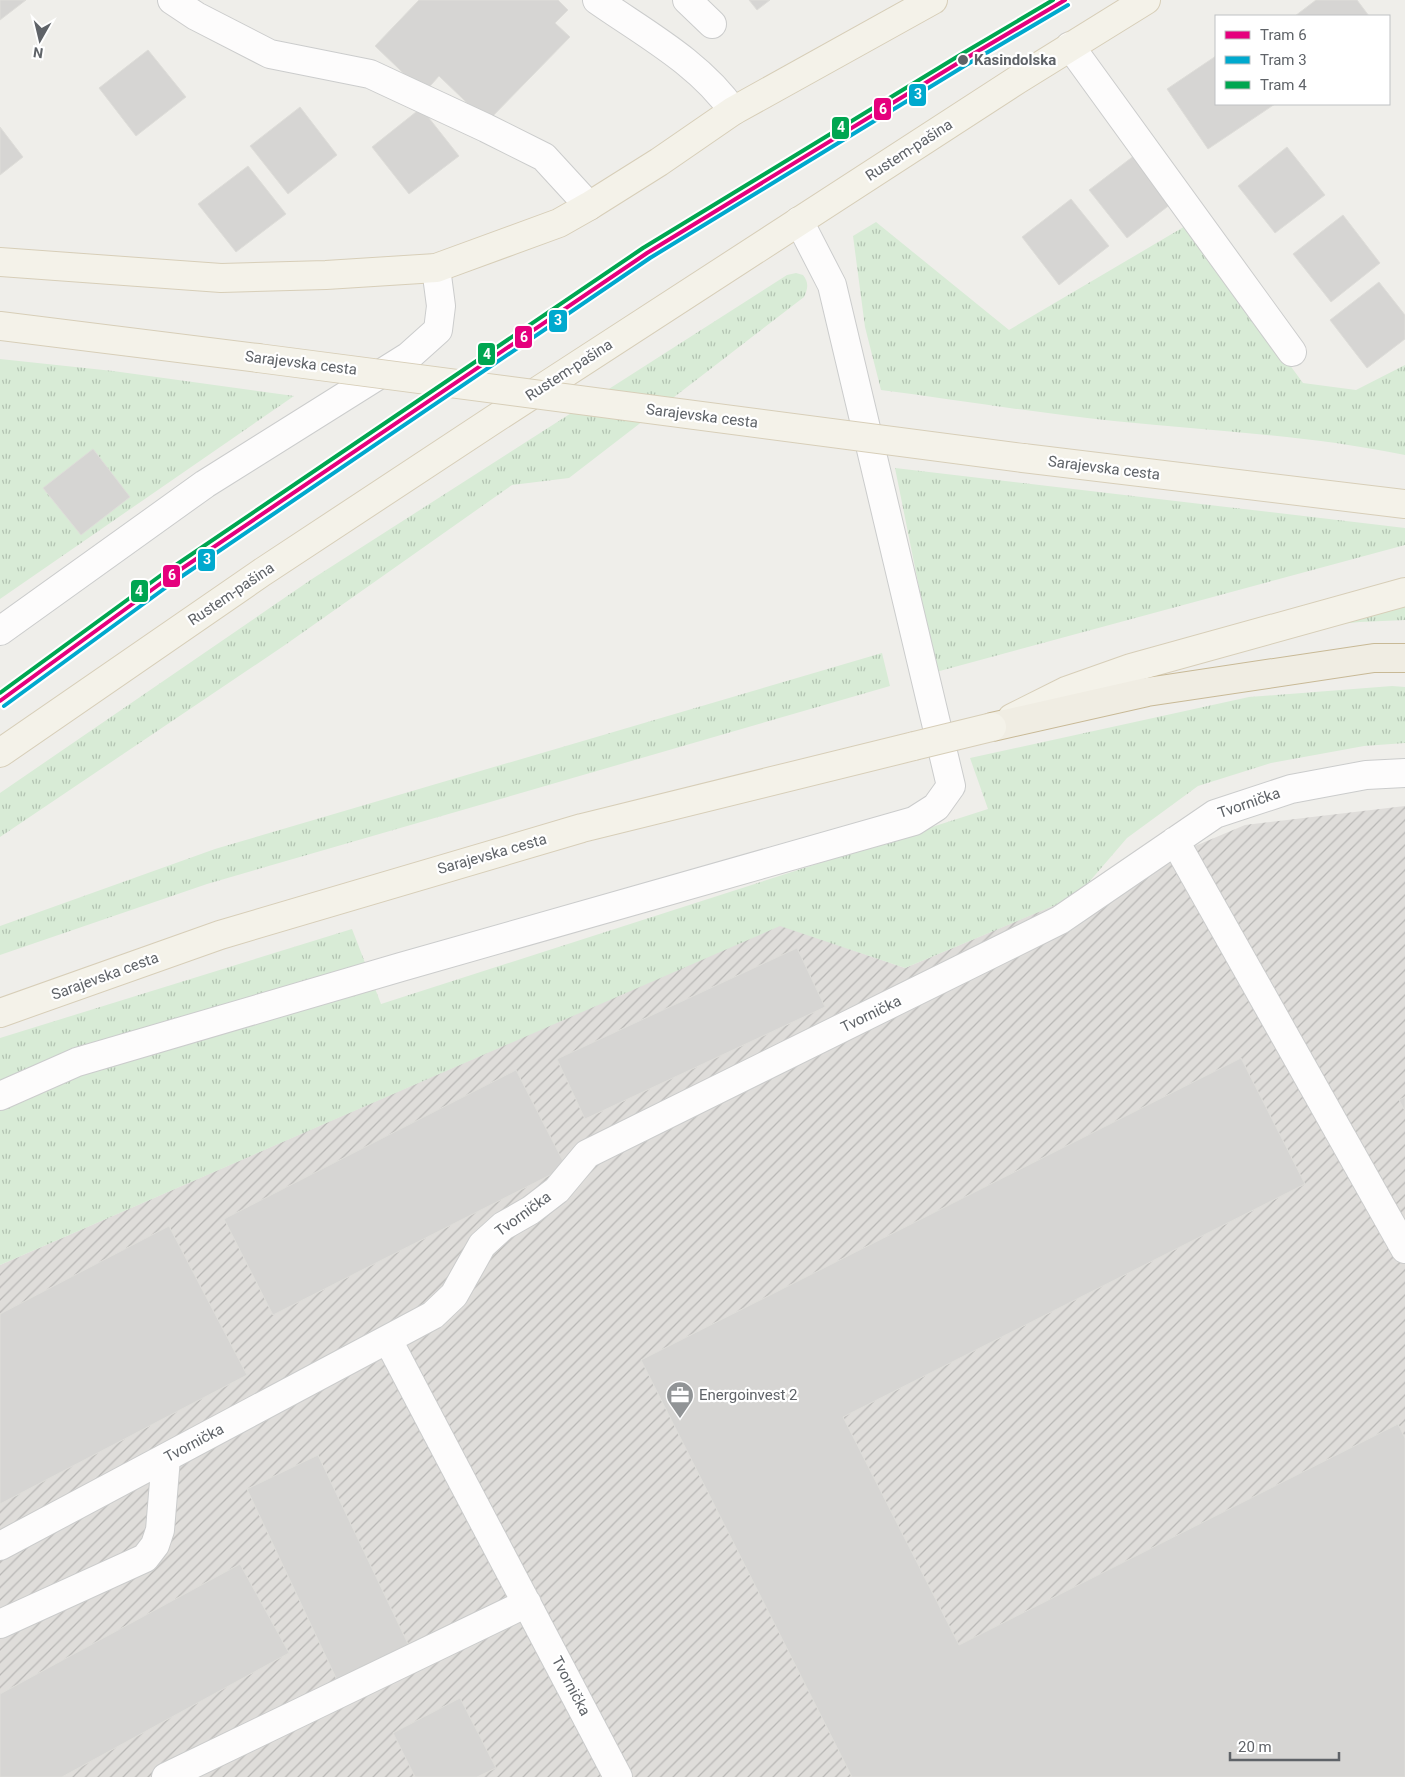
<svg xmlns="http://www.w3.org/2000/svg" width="1405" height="1777" viewBox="0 0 1405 1777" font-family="Roboto,sans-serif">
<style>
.industrial{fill:url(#industrial-furrows)}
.grass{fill:url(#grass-tufts)}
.building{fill:#d6d5d3;stroke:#deddd9}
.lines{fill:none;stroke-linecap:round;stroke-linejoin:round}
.minor-casing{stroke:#cbcccc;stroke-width:30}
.major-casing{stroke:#d7ceb8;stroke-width:30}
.highway-casing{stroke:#c8b996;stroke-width:30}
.minor{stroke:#fdfcfc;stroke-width:28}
.major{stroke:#f4f2e9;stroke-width:28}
.highway{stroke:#f0ede3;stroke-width:28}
.major-bridge-casing{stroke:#d7ceb8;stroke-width:30;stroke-linecap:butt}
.major-bridge{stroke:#f4f2e9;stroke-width:28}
.tram-1-casing{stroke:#fff;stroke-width:8}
.tram-2-casing{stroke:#fff;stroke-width:8}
.tram-3-casing{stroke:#fff;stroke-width:8}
.tram-1{stroke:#e5007d;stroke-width:4}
.tram-2{stroke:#00a9ce;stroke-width:4}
.tram-3{stroke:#00a651;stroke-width:4}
.stop-dot{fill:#5f6368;stroke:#fff;stroke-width:2}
.labels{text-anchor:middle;stroke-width:4.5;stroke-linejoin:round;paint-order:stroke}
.stop-label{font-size:15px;font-weight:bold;fill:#5f6368;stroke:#fff;text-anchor:start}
.street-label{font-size:15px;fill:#5f6368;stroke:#fff}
.poi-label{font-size:15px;fill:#5f6368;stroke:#fff;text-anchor:start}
.line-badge{stroke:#fff;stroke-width:2}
.badge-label{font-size:14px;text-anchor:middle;font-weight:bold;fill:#fff}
</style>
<defs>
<pattern id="industrial-furrows" width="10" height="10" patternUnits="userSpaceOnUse" patternTransform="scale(1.25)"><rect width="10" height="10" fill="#dfddda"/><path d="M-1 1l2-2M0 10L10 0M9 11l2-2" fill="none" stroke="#b8b7b5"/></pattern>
<pattern id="grass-tufts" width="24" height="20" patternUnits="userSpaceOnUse" patternTransform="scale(1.25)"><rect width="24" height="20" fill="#d8ebd6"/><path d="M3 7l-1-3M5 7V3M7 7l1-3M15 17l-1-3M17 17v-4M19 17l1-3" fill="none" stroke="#b2c2b1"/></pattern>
</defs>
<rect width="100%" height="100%" fill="#efeeea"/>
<path class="industrial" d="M1405,806V1777H0V1265L780,925L905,968L1245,825Z"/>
<path class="grass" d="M876,222L1009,330L1187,225L1303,383L1356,390L1405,365V455C1309,435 1212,431 1114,421C1036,413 959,400 881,390L865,327L853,236Z
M796,273L803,275C809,283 808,288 804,297L569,478L512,485L285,645L0,837V793L312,579L787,275Z
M0,359L113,371L294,396L0,599Z
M895,468L1405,528V545L936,672Z
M1405,597V620L1360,622L1329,625Z
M882,653L890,686L207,884L0,955V926L215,849Z
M1392,686L1405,687V743L1364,746L1271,763L1198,786L1127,838L1077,896L905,968L780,926L0,1265V1038L352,929L381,1004L988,809L970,758L1249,697Z"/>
<path class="building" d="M0,0H26L0,20Z
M419,0H558L568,10L555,23L570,37L487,122L439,76L424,93L375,46Z
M749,0H770L757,10Z
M1316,0H1357L1369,16H1295Z
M148,50L186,97L136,136L99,88Z
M1216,56V104H1275L1208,149L1167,89Z
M300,107L337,155L288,194L250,146Z
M421,108L459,156L409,194L372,147Z
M0,127L23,157L0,175Z
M1287,147L1325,195L1275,233L1238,186Z
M1139,152L1176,200L1127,238L1089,190Z
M248,166L286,214L236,252L198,204Z
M1071,199L1109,246L1059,285L1022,237Z
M1343,215L1380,263L1331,302L1293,254Z
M1379,282L1405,315V339L1367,368L1330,320Z
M93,449L130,497L81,535L43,488Z
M797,948L825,1007L585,1119L557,1059Z
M1241,1058L1305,1184L843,1417L959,1645L1398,1424L1405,1438V1777H852L641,1360Z
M516,1070L566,1167L273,1315L224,1219Z
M1405,1097V1111L1399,1100Z
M169,1226L247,1375L0,1504V1314Z
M318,1455L409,1646L337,1680L247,1489Z
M240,1564L289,1653L62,1777H0V1694Z
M460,1698L496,1768L477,1777H415L393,1733Z"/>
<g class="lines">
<g class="minor-casing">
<path id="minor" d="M172,0L196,16L270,54L370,74L486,128L544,157L589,206
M597,0C644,33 700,63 733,111
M687,0L712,24
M1070,46L1292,352
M0,631L205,484L409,356L438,330L441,306L436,268
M1175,841L1405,1249
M0,1096L77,1062L401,967L914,821L936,807L951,786L832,285L799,221
M388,1340L618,1777
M0,1546L433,1315L454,1295L482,1245L503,1226L531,1210L557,1190L587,1154L1060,920L1215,814L1291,789L1366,775L1405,773
M0,1624L145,1558L155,1545L160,1530L166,1458
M166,1777L527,1603"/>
</g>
<g class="major-casing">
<path id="major" d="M0,262L221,278L326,275L436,268L559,223L589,206L659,162L733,111L933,0
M0,326L258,358
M1023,458L1405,504
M1012,718L1066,691L1131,668L1405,592
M0,753L261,573L493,420L1017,80L1146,0
M0,1013L220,935L582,828L914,746"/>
</g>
<g class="highway-casing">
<path id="highway" d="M992,727L1147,692L1374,658H1405"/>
</g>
<use href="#minor" class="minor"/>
<use href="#major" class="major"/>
<use href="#highway" class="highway"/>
<g class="major-bridge-casing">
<path id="major-bridge" d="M258,358L1023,458
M914,746L992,727"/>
</g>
<use href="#major-bridge" class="major-bridge"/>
<g class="tram-1-casing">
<path id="tram-1" d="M0,701L168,578L647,253L963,60L1065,0"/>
</g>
<g class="tram-2-casing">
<path id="tram-2" d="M4,706L172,583L650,258L966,65L1068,5"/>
</g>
<g class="tram-3-casing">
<path id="tram-3" d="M0,693L164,573L643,248L960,55L1053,0"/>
</g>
<use href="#tram-1" class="tram-1"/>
<use href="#tram-2" class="tram-2"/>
<use href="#tram-3" class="tram-3"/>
</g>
<defs>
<g id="office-pin" transform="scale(1.4375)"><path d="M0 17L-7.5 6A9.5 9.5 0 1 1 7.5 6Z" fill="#919496" stroke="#fff"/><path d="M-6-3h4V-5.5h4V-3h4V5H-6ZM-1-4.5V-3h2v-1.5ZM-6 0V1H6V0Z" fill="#fff"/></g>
</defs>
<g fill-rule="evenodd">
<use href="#office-pin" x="680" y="1395"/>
</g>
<circle class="stop-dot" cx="963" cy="60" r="6"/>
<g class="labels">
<g class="stop-label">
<text x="974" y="65">Kasindolska</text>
</g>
<g class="street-label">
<text transform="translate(909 150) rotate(-33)" y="5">Rustem-pašina</text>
<text transform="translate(301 363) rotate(7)" y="5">Sarajevska cesta</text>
<text transform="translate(569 370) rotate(-33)" y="5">Rustem-pašina</text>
<text transform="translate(702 416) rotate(7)" y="5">Sarajevska cesta</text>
<text transform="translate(1104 468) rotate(7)" y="5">Sarajevska cesta</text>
<text transform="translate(231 594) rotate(-34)" y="5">Rustem-pašina</text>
<text transform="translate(1249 803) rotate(-19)" y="5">Tvornička</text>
<text transform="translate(492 854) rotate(-16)" y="5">Sarajevska cesta</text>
<text transform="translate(105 976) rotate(-20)" y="5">Sarajevska cesta</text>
<text transform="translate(871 1014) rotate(-26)" y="5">Tvornička</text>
<text transform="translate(523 1214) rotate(-36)" y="5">Tvornička</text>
<text transform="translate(194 1443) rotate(-28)" y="5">Tvornička</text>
<text transform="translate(571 1686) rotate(62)" y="5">Tvornička</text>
</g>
<g class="poi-label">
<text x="699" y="1400">Energoinvest 2</text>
</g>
</g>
<g class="line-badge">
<rect x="908" y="83" width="19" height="24" rx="5" fill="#00a9ce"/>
<rect x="873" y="97" width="19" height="24" rx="5" fill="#e5007d"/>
<rect x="831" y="116" width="19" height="24" rx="5" fill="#00a651"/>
<rect x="548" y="309" width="20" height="24" rx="5" fill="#00a9ce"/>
<rect x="514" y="325" width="19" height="24" rx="5" fill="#e5007d"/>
<rect x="477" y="342" width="19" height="24" rx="5" fill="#00a651"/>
<rect x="197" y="548" width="19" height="24" rx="5" fill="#00a9ce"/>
<rect x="162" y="564" width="19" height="24" rx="5" fill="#e5007d"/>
<rect x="130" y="579" width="19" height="24" rx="5" fill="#00a651"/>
</g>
<g class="badge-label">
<text x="918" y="99">3</text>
<text x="883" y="114">6</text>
<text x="841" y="132">4</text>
<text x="558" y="325">3</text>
<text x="524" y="342">6</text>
<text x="487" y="359">4</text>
<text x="207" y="564">3</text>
<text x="172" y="580">6</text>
<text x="139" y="596">4</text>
</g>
<rect x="1215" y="15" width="175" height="90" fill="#ffffff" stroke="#bfc1c3"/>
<rect x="1225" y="31" width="25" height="8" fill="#e5007d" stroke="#bfc1c3"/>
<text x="1260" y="40" font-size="15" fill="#5f6368">Tram 6</text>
<rect x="1225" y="56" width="25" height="8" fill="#00a9ce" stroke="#bfc1c3"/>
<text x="1260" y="65" font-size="15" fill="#5f6368">Tram 3</text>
<rect x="1225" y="81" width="25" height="8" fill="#00a651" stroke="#bfc1c3"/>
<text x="1260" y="90" font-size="15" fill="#5f6368">Tram 4</text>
<g transform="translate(40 40) rotate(188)" stroke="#ffffff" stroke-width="4" paint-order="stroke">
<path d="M0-4L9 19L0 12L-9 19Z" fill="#5f6368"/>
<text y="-8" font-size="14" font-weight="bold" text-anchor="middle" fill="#5f6368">N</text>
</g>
<path d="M1230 1752v8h109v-8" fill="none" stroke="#5f6368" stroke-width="2.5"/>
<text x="1238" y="1752" font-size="15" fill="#5f6368" stroke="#ffffff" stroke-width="4" paint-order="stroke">20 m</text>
</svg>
